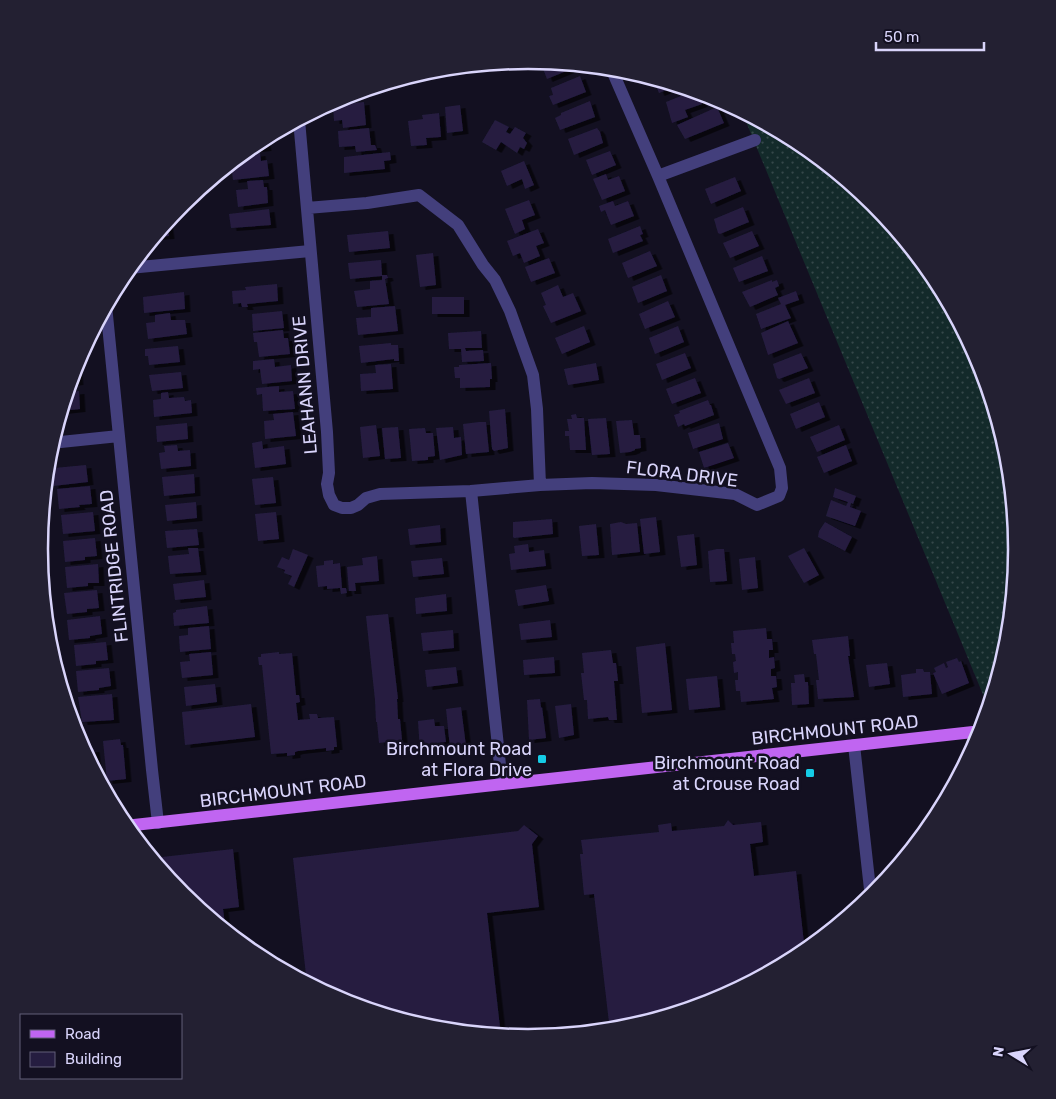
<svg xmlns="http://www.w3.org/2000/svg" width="1056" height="1099" viewBox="0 0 1056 1099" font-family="Rubik,sans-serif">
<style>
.grass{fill:url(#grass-dots)}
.building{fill:#251d40;filter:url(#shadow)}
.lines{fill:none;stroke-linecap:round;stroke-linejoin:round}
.minor{stroke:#433f7c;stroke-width:12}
.major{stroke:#c065f1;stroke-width:12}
.poi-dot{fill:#15cce6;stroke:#131021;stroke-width:2}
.labels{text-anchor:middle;stroke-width:5;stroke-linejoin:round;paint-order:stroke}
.street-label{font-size:18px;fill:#d9d4fb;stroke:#131021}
.poi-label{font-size:18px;fill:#d9d4fb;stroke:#131021;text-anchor:end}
.rim{fill:none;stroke:#d9d4fb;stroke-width:2.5}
</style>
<defs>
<pattern id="grass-dots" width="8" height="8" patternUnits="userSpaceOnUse" patternTransform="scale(1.25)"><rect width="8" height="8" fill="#132a2a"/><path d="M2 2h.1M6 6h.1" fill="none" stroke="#35484a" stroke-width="1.8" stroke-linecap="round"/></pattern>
<filter id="shadow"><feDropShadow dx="5.5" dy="3" stdDeviation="0" flood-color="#0009"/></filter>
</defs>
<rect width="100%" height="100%" fill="#131021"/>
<path class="grass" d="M742,112L800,143L874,204L935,278L980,363L1008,454L1017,550L1008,645L992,697H984Z"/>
<path class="building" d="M540,61L575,65L576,67L547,79Z
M580,76L586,92L553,105L549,96L553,95L551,88Z
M653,79L669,83L677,86L659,93Z
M693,91L697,92L702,104L685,110L688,117L672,123L666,102Z
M590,101L595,117L560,130L555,118L561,115V113Z
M364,102L366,125L343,128L342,120L334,121L333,105Z
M460,105L463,131L447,133L445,107Z
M717,107L724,123L685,139L677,125Z
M439,113L441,137L426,138L427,145L411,146L408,121L423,119L422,115Z
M495,120L509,127L506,132L510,134L515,127L526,133L523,138L527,143L524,149L520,147L517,153L501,142L496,150L482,142Z
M369,128L371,145H375L377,150L356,152L355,146L339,147L338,131Z
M597,128L600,132L603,143L574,155L568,139Z
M264,138L266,148L247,150L256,143Z
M610,151L616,165L592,175L586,160Z
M390,152L391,160L384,161L385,169L344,173V157Z
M260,153L261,161L267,160L269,176L233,180L231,163L242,155Z
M524,161L534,185L525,189L522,179L507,186L501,171Z
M606,174L608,180L619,176L625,191L602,200L593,179Z
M735,177L741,191L711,204L705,189Z
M263,180L264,187H267L268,203L238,207L236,190L248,189L247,181Z
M529,200L535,215L522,220L525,229L515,234L505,209Z
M613,201L615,206L628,201L634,216L611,225L605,210L601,212L599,206Z
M743,207L749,222L720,234L718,233L714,219Z
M269,209L271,225L231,228L229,214Z
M167,221L169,236L155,237L167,222Z
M640,226L643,234L640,235L643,241L613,253L608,239Z
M538,229L544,243L536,246L540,256L524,263L520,253L513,256L507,241Z
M388,231L390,248L349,252L347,235Z
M752,231L759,246L730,258L723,243Z
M650,251L657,266L628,278L622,263Z
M433,253L436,285L420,287L416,255Z
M762,256L768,271L739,282L733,268Z
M549,258L555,273L531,282L525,267Z
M381,260L382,275H387L388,278L385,279L389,304L357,307L354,291L370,289V281L382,280V276L350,279L348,263Z
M661,275L667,291L638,303L632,287Z
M772,280V282L777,280L779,286L775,288L778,295L750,307L742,292Z
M277,284L278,301L247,304L248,307H242L241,303L233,304L232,291L246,290L245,287Z
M558,285L563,297L573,293L581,311L551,323L543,306L546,305L541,293Z
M796,291L799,300L785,305L791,318L761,329L756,314L781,304L778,298Z
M184,292L185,309L144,313L143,297Z
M432,297H464V314H432Z
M668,301L675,317L645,329L639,314Z
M395,306L398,331L358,335L356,318L371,317V308Z
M282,311L284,328L253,331L252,314Z
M170,313L171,320H185L187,334L148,339L146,323L155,322V315Z
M788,321L798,343L768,355L761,333Z
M584,326L590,342L562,354L555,338Z
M678,326L684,342L655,354L649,338Z
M283,330L284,338H288L290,354L259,357L257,342H254L253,333Z
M481,331L482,348H465L466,351L483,350L484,361L462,362L461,349H449L448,333Z
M391,343V345H398L399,361H394V359L361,363L359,346Z
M178,346L180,362L149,365L148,356H145V349Z
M685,353L691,368L662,380L656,364Z
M801,353L808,368L779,379L777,378L773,364Z
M274,359L275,367L291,365L292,381L262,384L260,369L253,370V361Z
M76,363L78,382L70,383Z
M491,363L492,379H490V387L460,388V378H455L454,367H459V365Z
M596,363L599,380L568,385L564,369Z
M391,364L393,389L361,391L360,374L376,373L375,365Z
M181,372L183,388L152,391L149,375Z
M695,378L701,393L672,404L666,389Z
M809,378L815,393L786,404L779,390Z
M279,386V392L293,391L295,409L263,411L262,394L257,395L256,388Z
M79,391L80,409L61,411L67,392Z
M168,392L169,398L184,397L185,401L191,400L192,413L154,417L153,400L161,399V393Z
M708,400L710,405H711L714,415L685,426L684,424L678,427L674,415L680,413L679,411Z
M819,402L825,417L796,429L790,414Z
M505,409L508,448L494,451L492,449L489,411Z
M293,412L296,436L265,439L264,421L274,420L273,414Z
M576,414L577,418H584L586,450H570L569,436H565V431H569L567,419H572L571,415Z
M606,418L610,454L592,455L588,419Z
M632,420L634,435H640L641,448L635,449V450L630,452L620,453L616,421Z
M479,422H486L489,452L466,454L463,424Z
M187,423L188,439L157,442L156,426Z
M719,423L723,439L693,449L688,433Z
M376,425L380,456L363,458L360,427Z
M839,425L845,440L817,452L810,437Z
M398,427L401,458L385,459L382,428Z
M453,427L454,438L461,437L462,455L440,460L436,428Z
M425,428L426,433H433L435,456L428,457V460L412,461L409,429Z
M262,441L263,449L284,446L286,464L255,468L252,443Z
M728,443L734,458L704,468L699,452Z
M177,445L178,451L190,450L191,466L161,469L159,453L165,452L164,446Z
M846,445L852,461L824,473L817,457Z
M53,464L54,468L86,465L88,482L53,486V477H46L47,465Z
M194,474L195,493L164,496L162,477Z
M273,477L276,503L255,505L252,479Z
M90,486L92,504L79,505L80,507L59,509L57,489Z
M835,488L856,496L853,504L851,503L850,507L861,511L855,526L826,516L831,500L846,506L848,502L833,497Z
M196,502L197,518L167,521L165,505Z
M93,512L95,531L63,534L61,515Z
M276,512L279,539L258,541L255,514Z
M656,517L660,552L644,554L640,519Z
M552,519L553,534L514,538L513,537V522Z
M621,522L626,524L637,523L640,552L612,555L610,524Z
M825,522L852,537L845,551L818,537L819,531Z
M596,524L599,555L582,556L579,526Z
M440,525L441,542L410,545L408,529Z
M197,529L199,545L167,548L165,531Z
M694,534L697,565L681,567L677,536Z
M95,538L97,556L85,557V560L65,562L63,541Z
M528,544L529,552L544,550L546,566L511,570L509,554L515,553L514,546Z
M188,548H198L201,572L170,574L168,556L189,554Z
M804,548L819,575L804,583L788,556Z
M293,549L308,555L294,587L288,584L292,576L284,573L285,570L277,567L282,557L289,560Z
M717,549H724L727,581L710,582L708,551Z
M377,556L379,581L355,583L356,591H349L347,567L363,565L362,558Z
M755,557L758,588L742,590L739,559Z
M442,558L444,574L413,577L411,561Z
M333,560V564L340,563L342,588H346L347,593L341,594L340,588L327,589V586L318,587L316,566L324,565V561Z
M98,564L99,583H88V586L67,588L65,567Z
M204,580L206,597L175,600L173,584Z
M546,585L549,601L518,606L515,590Z
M97,590L99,608L87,609V612L67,614L64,593Z
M446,594L447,611L416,614L415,598Z
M207,606L209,623L174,626L173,613L176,612V610Z
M388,614L398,699H397L398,719H400L402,740L379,743L377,722H376L375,700L366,616Z
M100,616L102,634L90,636V638L69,640L67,620Z
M550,620L552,637L521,640L519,624Z
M209,626L211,649L180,652L179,636L188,635V628Z
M766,628L767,639H772L773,650H769V658L774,657L775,668L771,669V676H776L777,687L772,688L774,699L741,702L740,691H736L735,680H738V672L734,673L733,662L736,661L735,654H732L731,643H734L733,631Z
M453,630L454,648L423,651L421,633Z
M848,636L850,656H848L854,697L818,699L816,680H819L816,654H814L812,640Z
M106,642L108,660L96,661V664L76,666L74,645Z
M665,643L672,710L642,713L636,647Z
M611,650L613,663H616L618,681H614L617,720H609L608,717L588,719L587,700H584L581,673H584L582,653Z
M211,652L213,675L182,678L180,662L190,661L189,654Z
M279,652V654L292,653L296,695H299L300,702L296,703L298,720L310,719L309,714H317L318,718L334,717L337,747H334V750L326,751V748L298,751L295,752V755L287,756V753L271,754L262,665H259L258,657H261V654Z
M554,657L555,673L524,675L523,660Z
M957,658L959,662L961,661L969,683L942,694L933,673L936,672L934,668L944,663L946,668L948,667L946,662Z
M887,663L890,684L869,687L866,665Z
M456,667L458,683L427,687L425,670Z
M109,668L111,686L99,688V690L78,692L76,671Z
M916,669H923L924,672H930L932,694L903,697L901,675L916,673Z
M804,674L805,682H808L809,704L792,705L791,683H795L794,675Z
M717,676L720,707L689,710L686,679Z
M215,684L217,702L186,706L184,687Z
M112,694L114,720L82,722L78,697Z
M540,699L541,708L542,707L546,738L529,740L527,700Z
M251,704L255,737L185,745L182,712Z
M571,704L574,735L559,738L555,706Z
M461,707L466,746L451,749L450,748L446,709Z
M434,719L435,726H444L446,742L436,743L437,750L420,752L418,721Z
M120,739L121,745H123L126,779L107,781L103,741Z
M94,749L97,775H96L83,750Z
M728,820L733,825L761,822L763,842L750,844L754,876L796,871L805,952L800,956L715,1002L623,1029L610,1031L594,894L584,895L580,854H583L581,840L659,832L658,825L671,823L672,831L724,826Z
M524,825L538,836L532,844L539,907L487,913L501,1036L432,1029L341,1001L307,984L293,858L518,831Z
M233,849L239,907L223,909L226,931L182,895L162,871H164L162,857Z"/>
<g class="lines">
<path class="minor" d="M299,120L327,432L329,473L327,484L329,495L334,505L342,508H351L358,505L366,498L380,494L471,491L540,485L592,483L656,485L735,494L757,505L779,496L782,488L780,468L658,176L611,68
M658,176L755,140
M307,208L367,203L419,195L458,225L483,265L495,280L510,311L533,375L537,409L540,485
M129,268L310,251
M106,305L152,770L158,823
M51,443L119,436
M471,491L502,784
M854,745L871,898"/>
<path class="major" d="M125,826L982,731"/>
</g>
<g class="poi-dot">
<rect x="537" y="754" width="10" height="10" rx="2.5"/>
<rect x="805" y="768" width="10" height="10" rx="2.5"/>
</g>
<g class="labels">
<g class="street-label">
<text transform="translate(305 385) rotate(-95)" y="6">LEAHANN DRIVE</text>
<text transform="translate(682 474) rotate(7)" y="6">FLORA DRIVE</text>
<text transform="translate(114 566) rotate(-96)" y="6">FLINTRIDGE ROAD</text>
<text transform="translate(835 730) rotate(-6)" y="6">BIRCHMOUNT ROAD</text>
<text transform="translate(283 791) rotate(-7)" y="6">BIRCHMOUNT ROAD</text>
</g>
<g class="poi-label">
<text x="532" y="755">Birchmount Road<tspan x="532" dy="21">at Flora Drive</tspan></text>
<text x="800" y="769">Birchmount Road<tspan x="800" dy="21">at Crouse Road</tspan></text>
</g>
</g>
<path d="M0 0H1056V1099H0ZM48 549a480 480 0 1 1 960 0a480 480 0 1 1-960 0Z" fill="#232032" fill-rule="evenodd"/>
<path class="rim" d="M48 549a480 480 0 1 1 960 0a480 480 0 1 1-960 0Z"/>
<rect x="20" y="1014" width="162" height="65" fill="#131021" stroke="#625e78"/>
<rect x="30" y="1030" width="25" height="8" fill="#c065f1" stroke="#625e78"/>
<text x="65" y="1039" font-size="15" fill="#d9d4fb">Road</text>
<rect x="30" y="1052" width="25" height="15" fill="#251d40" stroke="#625e78"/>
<text x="65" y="1064" font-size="15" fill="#d9d4fb">Building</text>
<g transform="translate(1011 1054) rotate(280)" stroke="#131021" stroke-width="4" paint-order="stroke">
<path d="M0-4L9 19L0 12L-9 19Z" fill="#d9d4fb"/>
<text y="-8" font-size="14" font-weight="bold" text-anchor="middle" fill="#d9d4fb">N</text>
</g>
<path d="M876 42v8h108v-8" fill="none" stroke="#d9d4fb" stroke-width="2.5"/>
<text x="884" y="42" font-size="15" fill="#d9d4fb" stroke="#131021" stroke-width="4" paint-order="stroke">50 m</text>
</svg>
